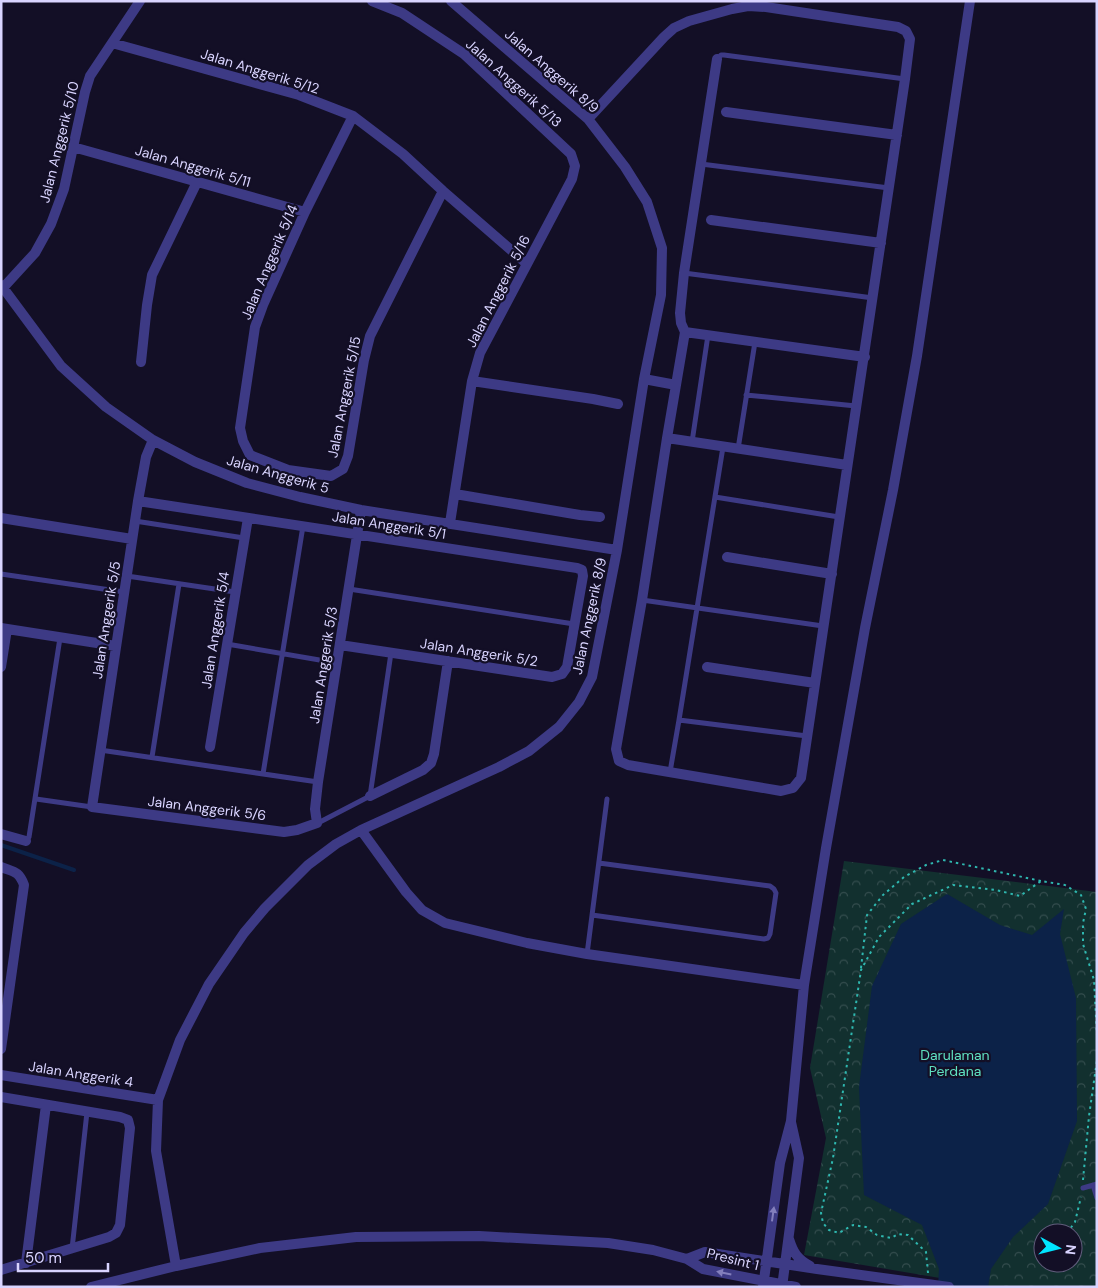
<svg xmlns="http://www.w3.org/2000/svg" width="1098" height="1288" viewBox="0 0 1098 1288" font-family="'DM Sans',sans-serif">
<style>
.park{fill:url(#park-crowns);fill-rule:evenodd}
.water{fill:#0c2248}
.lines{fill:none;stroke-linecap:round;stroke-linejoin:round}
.stream{stroke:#0c2248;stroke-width:4}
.path{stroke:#2fb8b0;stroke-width:2;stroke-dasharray:2.5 4;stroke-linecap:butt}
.lane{stroke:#3d3a85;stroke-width:5}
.street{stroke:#3d3a85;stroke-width:10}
.oneway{fill:#837fbc}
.labels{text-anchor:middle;stroke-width:4.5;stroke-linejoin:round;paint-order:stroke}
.street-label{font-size:14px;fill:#d9d4ff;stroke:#130f26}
.park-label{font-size:14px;fill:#5fe0c0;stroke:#130f26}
</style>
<defs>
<pattern id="park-crowns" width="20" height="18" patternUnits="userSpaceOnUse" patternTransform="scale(1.25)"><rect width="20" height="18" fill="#12302f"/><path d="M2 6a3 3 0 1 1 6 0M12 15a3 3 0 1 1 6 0" fill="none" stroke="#344d4e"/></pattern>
</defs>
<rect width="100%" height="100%" fill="#130f26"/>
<path class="park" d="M844,861L1097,892V1287H993L804,1255L826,1138L810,1068ZM1043,1233H1073V1263H1043Z"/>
<path class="water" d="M947,894L1000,925L1032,935L1064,909L1060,934L1076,998L1077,1121L1048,1204L1013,1237L991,1269L988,1287H938L939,1269L922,1225L864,1195L859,1087L872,986L901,924Z"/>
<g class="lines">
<path class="stream" d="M1,845L74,870"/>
<path class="path" d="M861,968L867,915L883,895L904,877L926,865L943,860L1041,881
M1083,1180L1089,1116L1097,1060
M1067,1233L1075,1222L1081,1197
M928,1273L926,1252L908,1235L898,1234L891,1238L877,1235L866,1227L853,1225L839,1233L829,1230L823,1223L821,1213L833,1158L861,970L879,937L912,904L953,885L996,890L1020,896L1041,881L1065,885L1081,895L1086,909L1083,923V944L1094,980L1097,1036"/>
<path class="lane" d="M717,59L721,55H724L905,79
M701,164L889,188
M684,273L873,298
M746,395L856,406
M692,442L708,335
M723,447L679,720L807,736
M738,449L755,342
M715,497L839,517
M135,521L244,538
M1,574L124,592
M127,576L235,592
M349,589L574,624
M642,600L823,626
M227,644L337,663
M100,750L318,782
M152,757L179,584
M670,772L679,720
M263,774L303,526
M36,799L92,807
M318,823L370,796L391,653
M26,841L29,837L60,638
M592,915L764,939L768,938L770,934L776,893L774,889L770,886L599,863
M587,954L607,799
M1093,1185L1097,1198
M1083,1188L1097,1184
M72,1249L87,1112"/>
<path class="street" d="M372,1L402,13L464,54L571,154L575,166L572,179L480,353L472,381L450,523
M112,43L299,95L353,116L403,154L443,191L527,264
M726,112L897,135
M353,116L305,212L263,305L255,327L240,428L243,441L250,455L288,470L331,476L343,469L348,456L364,360L370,336L443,191
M588,119L664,37L674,28L689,21L732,9L748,6L766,7L898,27L906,31L910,39L905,79L801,778L793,788L781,791L628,765L619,761L616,749L642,600L667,438L685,332L681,323L680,313L684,273L717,59
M73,147L305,212
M711,220L881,243
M1,285L61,366L106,407L153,440L195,462L247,483L300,497L361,510L617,550
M3,288L35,253L51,224L64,189L85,92L90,76L140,1
M685,332L865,357
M141,362L147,305L152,275L197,182
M644,379L676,385
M472,381L593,399L618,404
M667,438L847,465
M153,440L146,457L138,501L92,807L284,832L297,830L317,823L315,809L318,782L361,510
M455,494L580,515L600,517
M138,501L577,568L582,570L583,576L567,667L562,674L552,677L340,645
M1,518L132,539
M727,557L832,574
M1,628L116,646
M1,667L7,629
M707,667L815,683
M210,747L248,518
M370,796L423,770L431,763L434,754L448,661
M361,830L406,892L422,910L445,923L527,943L587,954L804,985
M1,834L26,841
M1,867C14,872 19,871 24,885L1,1049
M1,1075L158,1100
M1,1097L120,1117L128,1120L130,1128L120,1225L116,1233L109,1237L1,1270
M789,1239C793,1252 797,1259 810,1266
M687,1259L705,1252L817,1269L949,1287
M26,1263L46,1105
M176,1266L156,1151L158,1100L180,1040L209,984L244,933L265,908L308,865L336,844L361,830L499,767L529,751L559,727L579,702L592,677L617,550L644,379L661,295L662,248L647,202L625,167L588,119L451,1
M91,1287L176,1266L260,1248L356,1237L479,1236L608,1243L653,1250L687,1259L703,1269L796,1287
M763,1287L780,1163L791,1121L804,985L826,848L865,628L893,490L917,356L970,1
M782,1287L799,1158L791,1122"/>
</g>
<defs><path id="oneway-solid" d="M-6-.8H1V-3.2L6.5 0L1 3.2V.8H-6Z" transform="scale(1.25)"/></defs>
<g class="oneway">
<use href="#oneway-solid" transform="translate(773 1214) rotate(-82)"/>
<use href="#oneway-solid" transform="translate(724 1273) rotate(-168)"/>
</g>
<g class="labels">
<g class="street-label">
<text transform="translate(260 71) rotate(17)" y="5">Jalan Anggerik 5/12</text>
<text transform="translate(552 71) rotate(41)" y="5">Jalan Anggerik 8/9</text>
<text transform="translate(514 83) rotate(42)" y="5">Jalan Anggerik 5/13</text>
<text transform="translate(59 142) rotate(-76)" y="5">Jalan Anggerik 5/10</text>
<text transform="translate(193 166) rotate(16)" y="5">Jalan Anggerik 5/11</text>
<text transform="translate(269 262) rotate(-67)" y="5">Jalan Anggerik 5/14</text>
<text transform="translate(498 291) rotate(-63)" y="5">Jalan Anggerik 5/16</text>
<text transform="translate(344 397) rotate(-79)" y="5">Jalan Anggerik 5/15</text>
<text transform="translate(278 474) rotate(16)" y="5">Jalan Anggerik 5</text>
<text transform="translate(389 525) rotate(9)" y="5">Jalan Anggerik 5/1</text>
<text transform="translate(589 616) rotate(-78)" y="5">Jalan Anggerik 8/9</text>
<text transform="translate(106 620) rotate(-81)" y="5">Jalan Anggerik 5/5</text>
<text transform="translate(215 630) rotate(-81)" y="5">Jalan Anggerik 5/4</text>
<text transform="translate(479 652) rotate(9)" y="5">Jalan Anggerik 5/2</text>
<text transform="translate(323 665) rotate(-81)" y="5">Jalan Anggerik 5/3</text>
<text transform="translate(207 808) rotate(7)" y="5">Jalan Anggerik 5/6</text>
<text transform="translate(81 1074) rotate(9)" y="5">Jalan Anggerik 4</text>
<text transform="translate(733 1259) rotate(14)" y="5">Presint 1</text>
</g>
<g class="park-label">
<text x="955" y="1060">Darulaman<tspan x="955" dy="16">Perdana</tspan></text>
</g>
</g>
<rect width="1098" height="1288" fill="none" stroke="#d9d4ff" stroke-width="5"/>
<g transform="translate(1058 1248) rotate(97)"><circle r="24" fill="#130f26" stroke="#625e7d"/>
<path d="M0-4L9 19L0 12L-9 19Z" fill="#00e5ff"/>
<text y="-8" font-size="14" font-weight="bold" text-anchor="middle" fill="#d9d4ff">N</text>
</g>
<path d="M18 1263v8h90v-8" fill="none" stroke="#d9d4ff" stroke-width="2.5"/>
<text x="25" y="1263" font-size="15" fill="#d9d4ff" stroke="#130f26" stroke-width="4" paint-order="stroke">50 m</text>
</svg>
